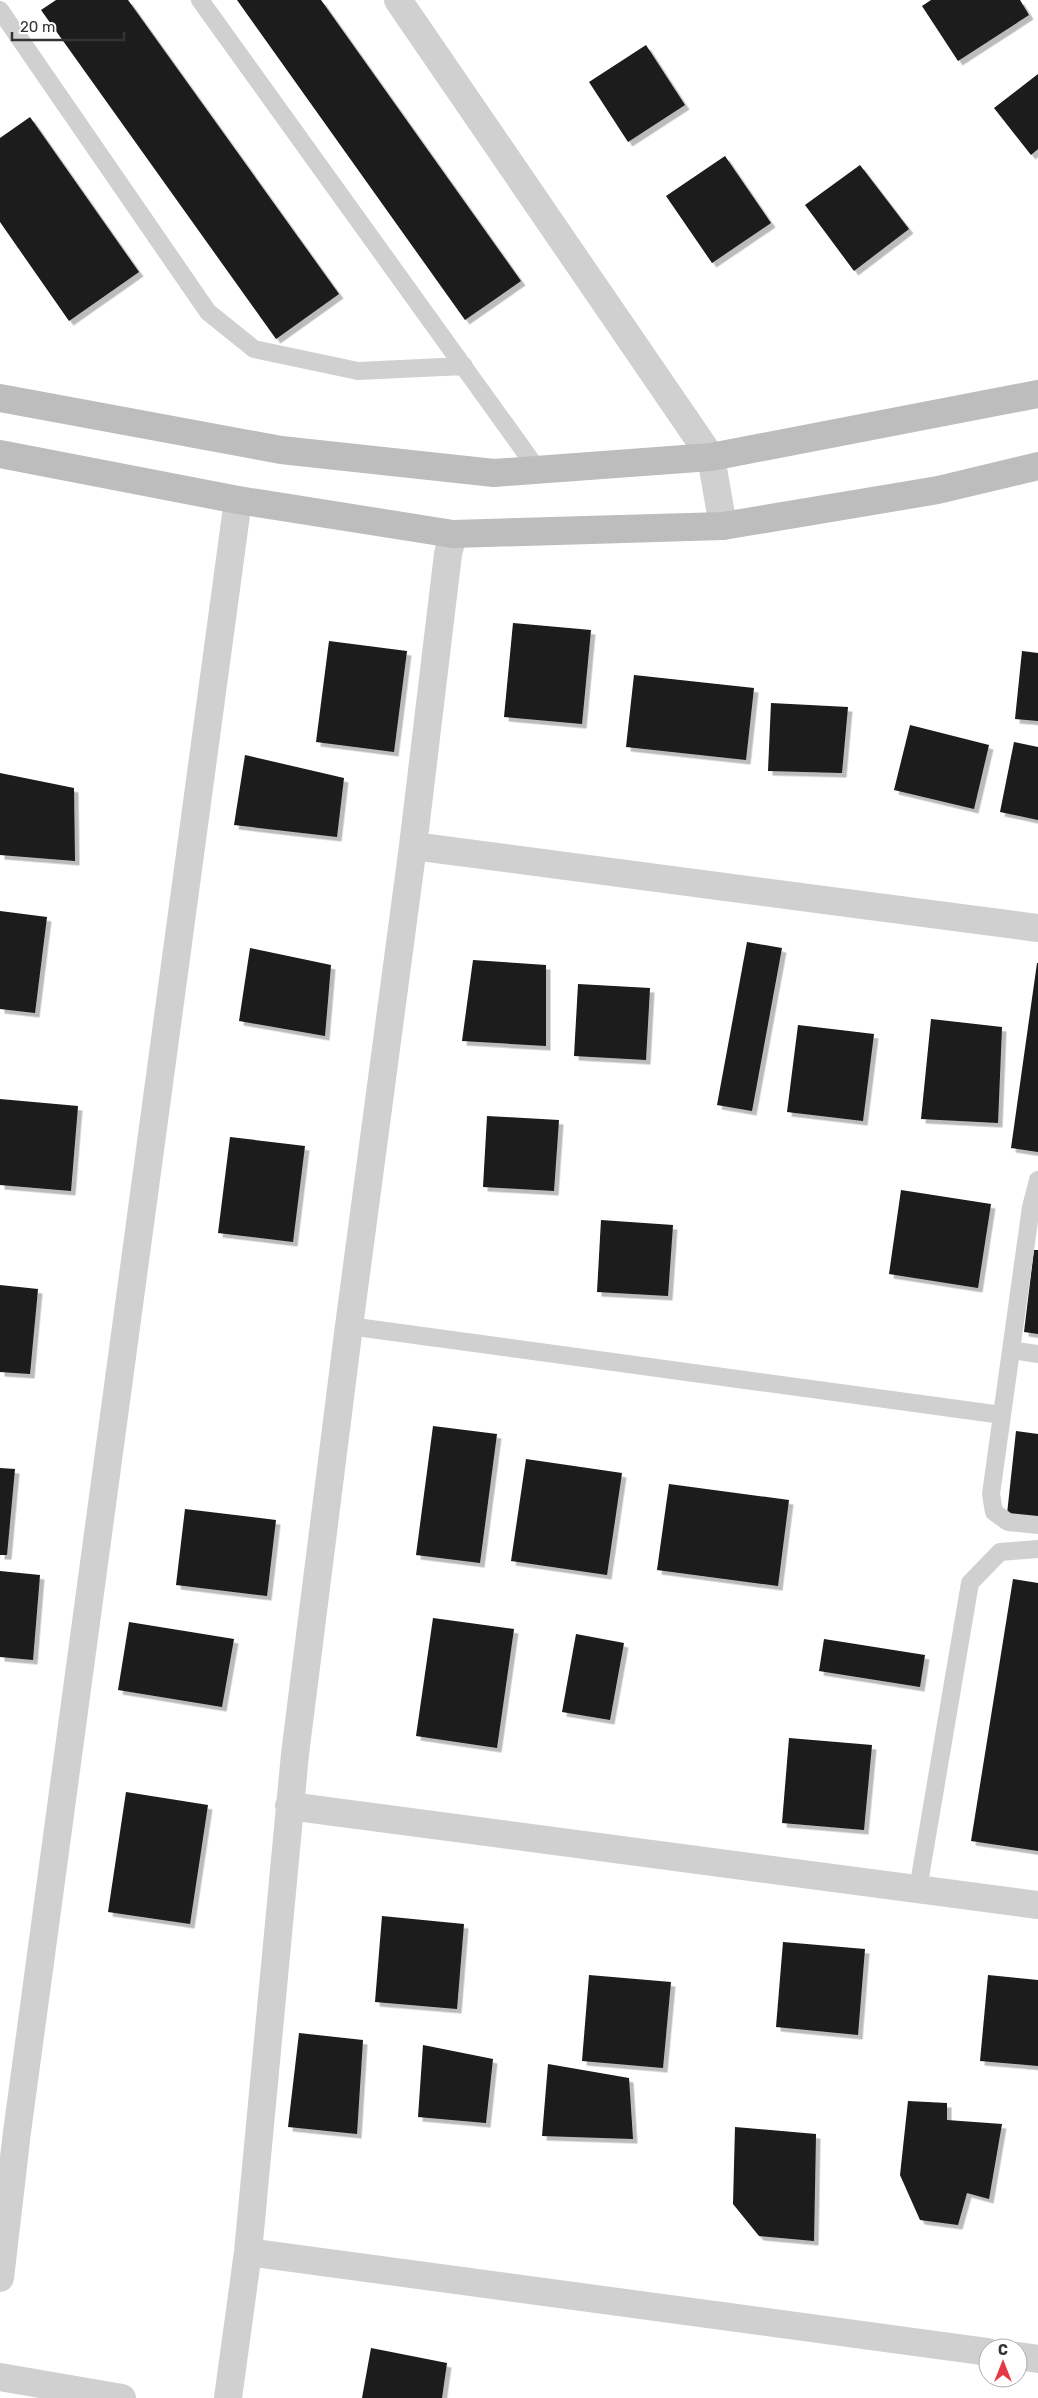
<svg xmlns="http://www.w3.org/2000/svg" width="1038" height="2398" viewBox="0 0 1038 2398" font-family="Rubik,sans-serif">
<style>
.building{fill:#1a1a1a;filter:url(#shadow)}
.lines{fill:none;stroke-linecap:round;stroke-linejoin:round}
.service{stroke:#d0d0d0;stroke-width:18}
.minor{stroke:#d0d0d0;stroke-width:28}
.secondary{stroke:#bdbdbd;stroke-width:28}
</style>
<defs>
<filter id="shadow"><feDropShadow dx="4.5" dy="4.5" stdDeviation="0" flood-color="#0004"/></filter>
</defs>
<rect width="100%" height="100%" fill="#fff"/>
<path class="building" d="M56,0H128L339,294L276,339L41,10Z
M237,0H321L521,281L465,320Z
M931,0H1020L1029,15L958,61L922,6Z
M646,45L685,105L628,142L589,82Z
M1038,74V149L1031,155L994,108Z
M30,117L139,272L69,321L0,222V138Z
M725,156L771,223L712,263L666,196Z
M860,165L909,229L854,271L805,205Z
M513,623L591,630L582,724L504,717Z
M329,641L407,651L394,752L316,742Z
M1022,651L1038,653V721L1015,719Z
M634,675L754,688L746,760L626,747Z
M771,703L848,707L842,773L768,771Z
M910,725L989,745L974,809L894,790Z
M1014,742L1038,747V820L1000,812Z
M245,755L344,778L337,837L234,825Z
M0,773L74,788L75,861L0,855Z
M0,911L47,917L35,1013L0,1009Z
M747,942L782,948L752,1111L717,1105Z
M250,948L331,965L325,1036L239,1021Z
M473,960L546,965V1046L462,1041Z
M1037,963H1038V1152L1011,1148Z
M578,984L650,988L646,1060L574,1056Z
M931,1019L1002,1027L998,1123L921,1119Z
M798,1025L874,1034L863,1121L787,1112Z
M0,1099L78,1106L71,1191L0,1185Z
M487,1116L559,1120L554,1191L483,1187Z
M230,1137L305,1146L293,1242L218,1233Z
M901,1190L991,1204L978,1288L889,1274Z
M601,1220L673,1225L668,1296L597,1292Z
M1034,1250H1038V1334L1024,1332Z
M0,1285L38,1289L30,1374L0,1372Z
M433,1426L497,1434L480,1563L416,1555Z
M1016,1431L1038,1434V1517L1007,1514Z
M526,1459L622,1473L607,1575L511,1561Z
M0,1468L15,1469L7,1555H0Z
M669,1484L789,1500L778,1586L657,1570Z
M185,1509L276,1520L267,1596L176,1585Z
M0,1571L40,1575L33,1660L0,1657Z
M1013,1579L1038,1583V1851L971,1841Z
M433,1618L514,1629L497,1748L416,1736Z
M129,1622L234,1639L222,1707L118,1690Z
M576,1634L624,1643L610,1720L562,1712Z
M824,1639L925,1655L920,1687L819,1671Z
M789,1738L872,1745L864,1830L782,1823Z
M126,1792L208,1805L190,1924L108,1912Z
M382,1916L464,1924L457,2009L375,2002Z
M783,1942L865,1949L858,2035L776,2027Z
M589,1975L671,1982L663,2068L582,2061Z
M988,1975L1038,1980V2066L980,2061Z
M299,2033L363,2040L357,2134L288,2127Z
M423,2045L493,2059L486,2123L418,2117Z
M548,2064L629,2078L633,2139L542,2136Z
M908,2101L947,2103V2120L1002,2124L989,2199L967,2193L958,2225L920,2220L900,2175Z
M735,2127L816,2134L814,2241L759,2236L733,2204Z
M371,2348L447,2363L442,2398H362Z"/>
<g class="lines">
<path class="service" d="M200,0L538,470
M0,10L208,312L254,349L358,371L464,366
M1038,1180L1031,1207L991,1494L994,1512L1008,1522L1038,1525
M349,1326L1002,1415
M1011,1350L1038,1354
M918,1889L970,1583L1000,1552L1038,1549"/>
<path class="minor" d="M398,0L711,457L723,526
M413,846L448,554L453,534
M289,1806L1038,1905
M248,2252L295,1754L349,1326L413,846L1038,928
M0,2278L17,2132L238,500
M1018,2356L1038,2359
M0,2377L122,2398
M228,2398L248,2252L988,2352"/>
<path class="secondary" d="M0,398L281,450L494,473L711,457L1038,394
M0,454L238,500L453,534L723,526L938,490L1038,466"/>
</g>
<g transform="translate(1003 2363)"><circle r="24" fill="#ffffff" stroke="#adadad"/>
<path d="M0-4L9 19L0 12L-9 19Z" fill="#e63946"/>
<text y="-8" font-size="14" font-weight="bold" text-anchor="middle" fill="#333333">С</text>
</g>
<path d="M12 32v8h112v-8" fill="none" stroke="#333333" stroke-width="2.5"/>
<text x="20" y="32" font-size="15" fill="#333333" stroke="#ffffff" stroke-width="4" paint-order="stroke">20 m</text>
</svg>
